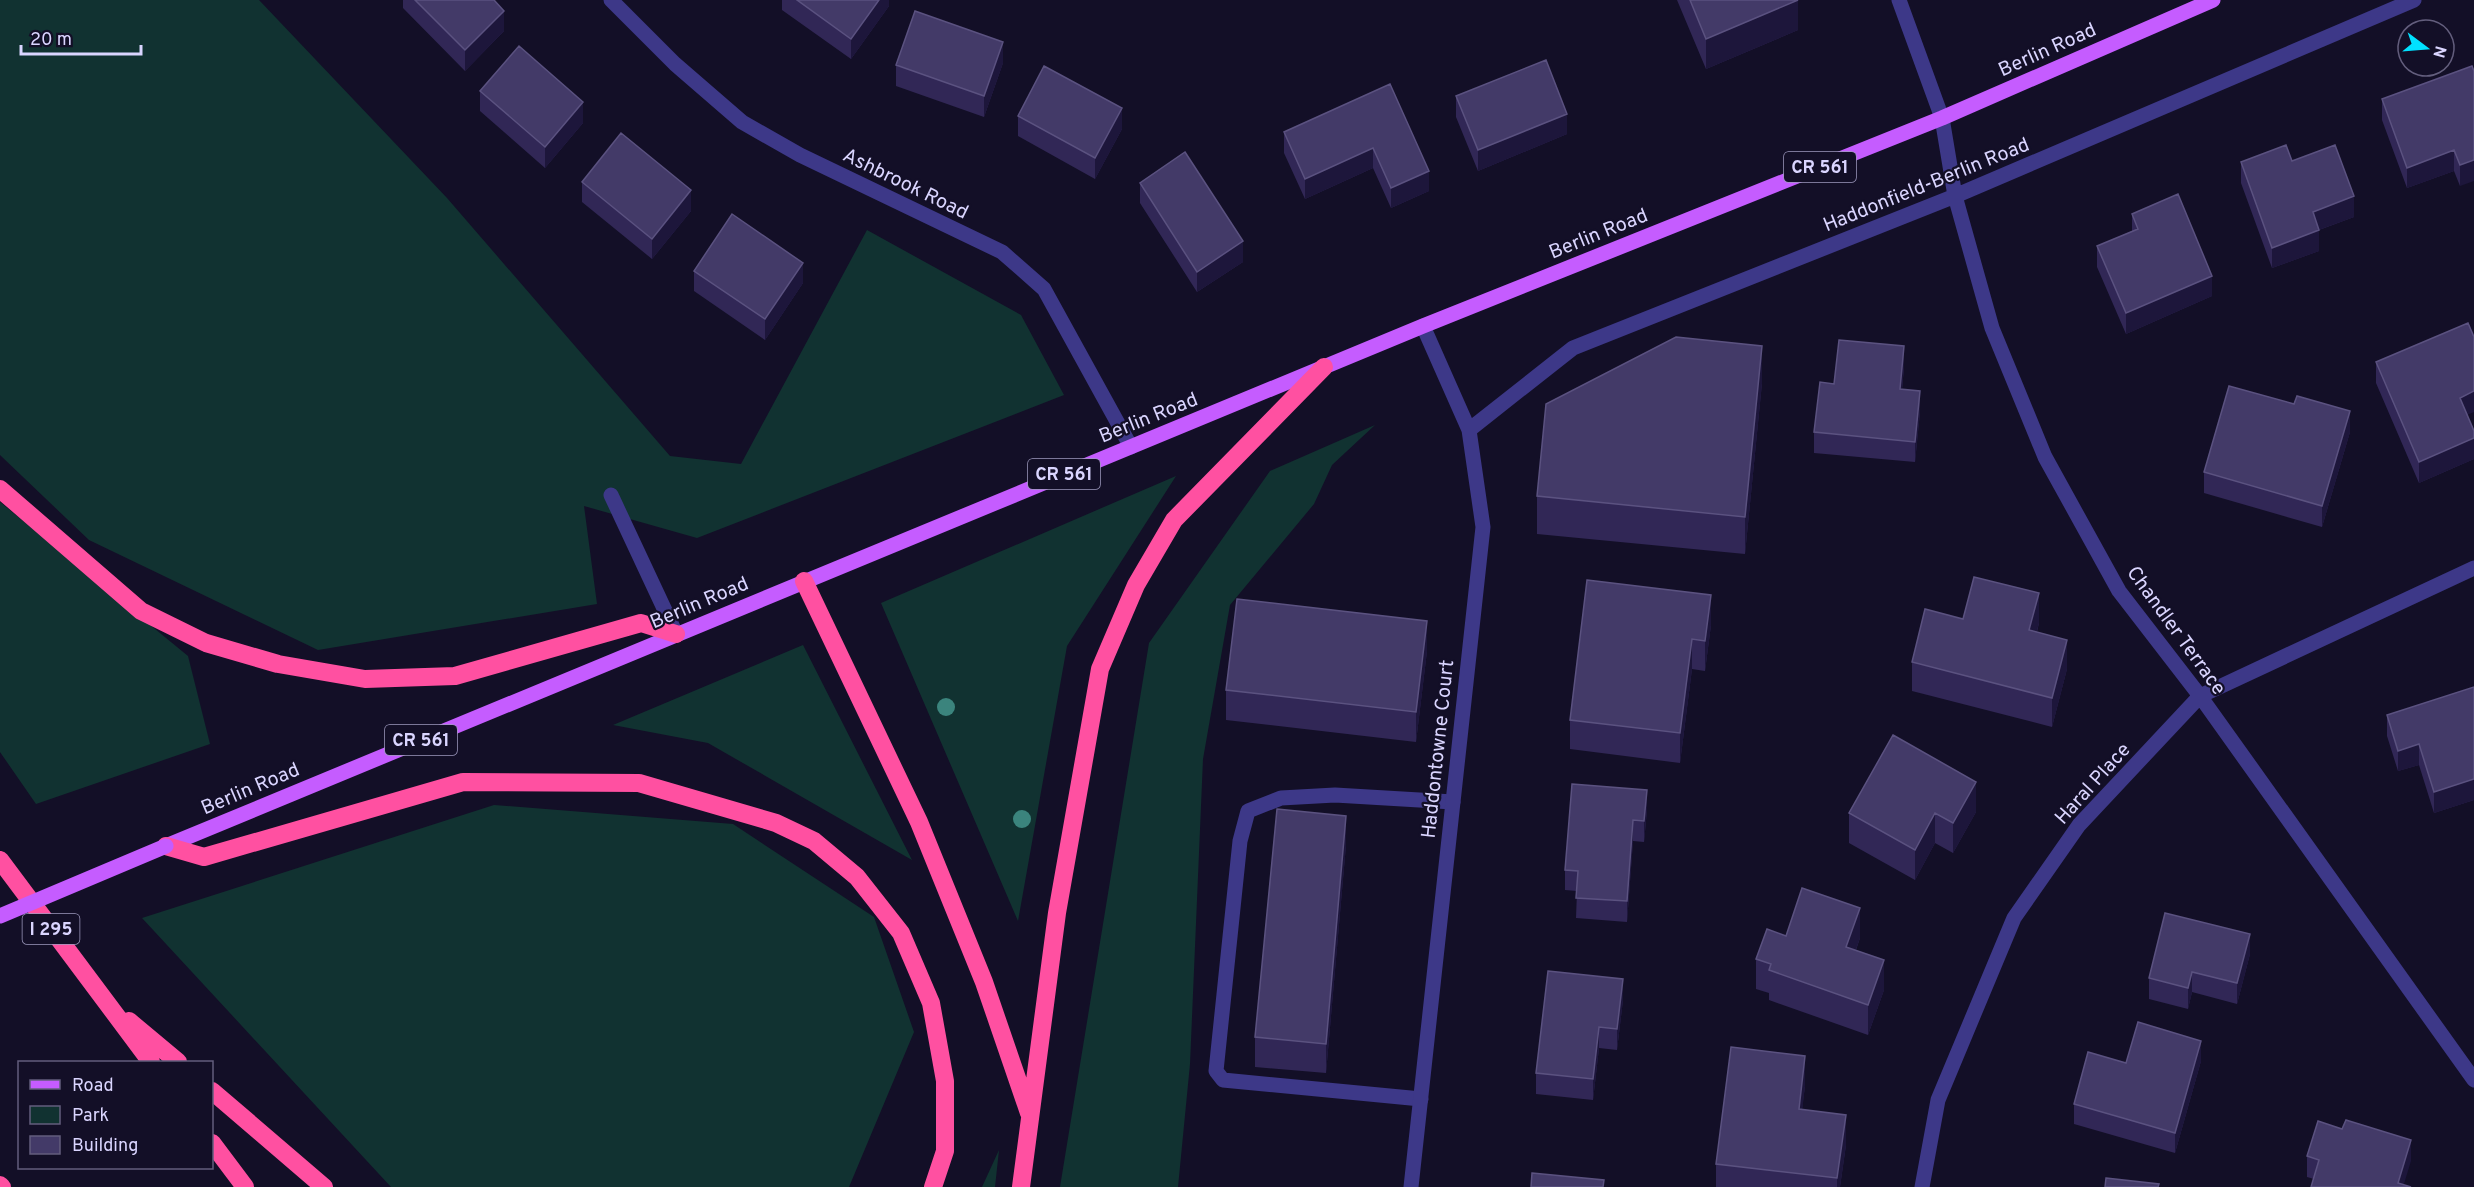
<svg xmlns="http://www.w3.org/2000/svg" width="2474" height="1187" viewBox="0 0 2474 1187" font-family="Overpass,sans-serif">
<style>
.green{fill:#113231}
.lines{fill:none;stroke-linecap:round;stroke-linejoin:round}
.lane{stroke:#3d3888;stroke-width:15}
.street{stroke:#3d3888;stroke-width:15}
.primary{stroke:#c55cff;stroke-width:15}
.highway{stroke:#ff50a1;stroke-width:18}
.primary-bridge{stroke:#c55cff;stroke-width:15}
.tree{fill:#3b847d}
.wall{fill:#312756}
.shaded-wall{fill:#1d163b}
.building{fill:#433a68;stroke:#5b5280;stroke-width:1.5}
.labels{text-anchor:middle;stroke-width:4.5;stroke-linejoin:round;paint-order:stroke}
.shield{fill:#130f27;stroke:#9e9abe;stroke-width:1.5}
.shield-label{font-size:18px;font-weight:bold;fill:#dad5ff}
.street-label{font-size:20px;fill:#dad5ff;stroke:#130f27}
</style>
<rect width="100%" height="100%" fill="#130f27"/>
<path class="green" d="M0,0H259L447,198L670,456L741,464L867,230L1021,315L1064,395L697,538L584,506L597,604L318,650L89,540L0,455Z
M1375,425L1332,465L1314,504L1230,605L1203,759L1190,1064L1178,1187H1060L1149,643L1270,471Z
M1176,476L1067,646L1018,921L881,603Z
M0,502L188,656L210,744L36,804L0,752Z
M803,645L912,860L708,743L613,725Z
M494,805L733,824L874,917L914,1032L849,1187H391L142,918Z
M999,1150L995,1187H982Z"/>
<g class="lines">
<path class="lane" d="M611,495L676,634
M1421,1099L1223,1080L1216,1071L1240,841L1248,811L1281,798L1335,795L1453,802"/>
<path class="street" d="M611,0L675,64L742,122L800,155L1002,252L1044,289L1131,447
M1899,0L1942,118L1955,196L1992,328L2045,457L2119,591L2200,696L2474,1080
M1469,430L1573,348L1955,196L2414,0
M1411,1187L1483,527L1469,430L1423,326
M1922,1187L1938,1100L2014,918L2079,825L2200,696L2474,568"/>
<path class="primary" d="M166,846L1423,326L1942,118L2213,0"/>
<path class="highway" d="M0,489L141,611L206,643L278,664L365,679L455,676L641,623L676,634
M804,581L919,822L984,982L1029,1113
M166,846L204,857L463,782L639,783L776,823L814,841L857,877L901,933L931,1003L945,1081V1151L933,1187
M0,860L151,1062
M129,1021L178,1062
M212,1091L324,1187
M212,1143L245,1187
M0,1185L2,1187
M1021,1187L1057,913L1100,669L1136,585L1174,520L1324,367"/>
<path class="primary-bridge" d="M0,916L166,846"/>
</g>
<g class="tree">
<circle cx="946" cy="707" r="9"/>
<circle cx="1022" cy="819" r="9"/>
</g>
<path class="wall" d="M403,0H494L504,31L465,71L403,8Z
M782,0H889V6L851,59L782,10Z
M1677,0H1798V30L1706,69Z
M1003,63L984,117L896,86V65Z
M2472,66L2460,186L2454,171L2407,188L2382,120V99Z
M1390,84L1429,191L1391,208L1373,168L1305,199L1284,153V132Z
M480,91L583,123L545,168L480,111Z
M1456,96L1567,134L1478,171L1456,117Z
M1018,116L1122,129L1095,179L1018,136Z
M2292,161L2354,217L2319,230V251L2272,268L2241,183V162Z
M582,182L691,211L652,259L582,202Z
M1140,183L1243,262L1197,292L1140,203Z
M2132,214L2212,296L2126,334L2097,267V246L2132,231Z
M694,271L803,283L765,340L694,291Z
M2376,362L2467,415L2474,431V459L2419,483L2376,383Z
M1904,367L1902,390L1920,412L1915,462L1814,453V432L1834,384Z
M1762,383L1745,554L1537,534V496Z
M2350,432L2322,527L2204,493V472Z
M1963,619L2039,623L2037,632L2067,669L2052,727L1912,691V662Z
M1711,625L1705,671L1692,669L1680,763L1570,749V720Z
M1427,651L1416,742L1226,720V690Z
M2474,687V800L2434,813L2419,765L2398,771L2387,736V715Z
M1647,810L1644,842L1633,841L1627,922L1576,918L1577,891L1565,890V870Z
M1976,812L1953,853L1935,843L1915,880L1849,843V813Z
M1346,845L1326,1073L1255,1067V1037Z
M1786,936L1860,938L1856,950L1884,990L1868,1035L1769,1000V993L1756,989V959Z
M2250,954L2237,1004L2192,992L2188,1009L2149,999V978Z
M1623,1000L1617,1050L1599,1048L1593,1100L1536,1094V1073Z
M2201,1061L2175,1153L2074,1124V1104Z
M1805,1086L1802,1109L1846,1145L1840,1187H1716V1164Z
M2307,1156L2411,1161L2314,1179L2307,1177Z"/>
<path class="shaded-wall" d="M879,0H889V6L851,59V39Z
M1798,0V30L1706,69V39Z
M504,11V31L465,71V50Z
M1003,42V63L984,117V96Z
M583,102V123L545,168V147Z
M1122,108V129L1095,179V158Z
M1567,114V134L1478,171V150Z
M1373,148V168L1305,199V179Z
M2454,150V171L2407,188V168Z
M2474,160V181L2460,186V165Z
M1429,171V191L1391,208V188Z
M691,190V211L652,259V239Z
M2354,196V217L2313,232V212Z
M2319,230V251L2272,268V248Z
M1243,241V262L1197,292V272Z
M803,263V283L765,340V319Z
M2212,276V296L2126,334V313Z
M1762,346V383L1745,554V517Z
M1904,346V367L1900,410V389Z
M1920,391V412L1915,462V442Z
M2474,391V412L2460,418V398Z
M2350,411V432L2322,527V506Z
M2474,438V459L2419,483V462Z
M2039,593V623L2029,660V630Z
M1711,595V625L1705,671V641Z
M1427,621V651L1416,742V712Z
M1692,639V669L1680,763V733Z
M2067,640V669L2052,727V698Z
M2419,744V765L2398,771V751Z
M2474,779V800L2434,813V792Z
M1976,782V812L1953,853V823Z
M1647,790V810L1644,842V821Z
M1935,813V843L1915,880V850Z
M1346,816V845L1326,1073V1044Z
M1633,820V841L1627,922V901Z
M1860,908V938L1846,977V947Z
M2250,934V954L2237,1004V983Z
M1884,960V990L1868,1035V1005Z
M2192,972V992L2188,1009V988Z
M1623,979V1000L1617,1050V1029Z
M1599,1027V1048L1593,1100V1079Z
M2201,1041V1061L2175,1153V1133Z
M1805,1056V1086L1799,1139V1109Z
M1846,1115V1145L1840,1187H1837V1178Z
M2411,1140V1161L2403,1187L2398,1183Z"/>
<path class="building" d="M415,0H494L504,11L465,50Z
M797,0H879L851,39Z
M1690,0H1798L1706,39Z
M915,11L1003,42L984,96L896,65Z
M519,46L583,102L545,147L480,91Z
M1546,60L1567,114L1478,150L1456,96Z
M1044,66L1122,108L1095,158L1018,116Z
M2472,66L2474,71V160L2460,165L2454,150L2407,168L2382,99Z
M1390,84L1429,171L1391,188L1373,148L1305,179L1284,132Z
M621,133L691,190L652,239L582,182Z
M2286,145L2292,161L2335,145L2354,196L2313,212L2319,230L2272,248L2241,162Z
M1185,152L1243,241L1197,272L1140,183Z
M2178,194L2212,276L2126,313L2097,246L2138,229L2132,214Z
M732,214L803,263L765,319L694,271Z
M2468,323L2474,337V391L2460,398L2474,431V438L2419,462L2376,362Z
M1676,337L1762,346L1745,517L1537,496L1546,404Z
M1839,340L1904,346L1900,389L1920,391L1915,442L1814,432L1820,382L1834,384Z
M2229,386L2294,404L2297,396L2350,411L2322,506L2204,472Z
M1974,577L2039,593L2029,630L2067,640L2052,698L1912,662L1925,609L1963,619Z
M1587,580L1711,595L1705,641L1692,639L1680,733L1570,720Z
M1237,599L1427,621L1416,712L1226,690Z
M2474,687V779L2434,792L2419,744L2398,751L2387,715Z
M1893,735L1976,782L1953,823L1935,813L1915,850L1849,813Z
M1572,784L1647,790L1644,821L1633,820L1627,901L1576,898L1578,871L1565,870Z
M1277,809L1346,816L1326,1044L1255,1037Z
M1802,888L1860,908L1846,947L1884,960L1868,1005L1769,970L1771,964L1756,959L1767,929L1786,936Z
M2165,913L2250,934L2237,983L2192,972L2188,988L2149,978Z
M1548,971L1623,979L1617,1029L1599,1027L1593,1079L1536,1073Z
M2138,1022L2201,1041L2175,1133L2074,1104L2088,1052L2126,1063Z
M1731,1047L1805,1056L1799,1109L1846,1115L1837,1178L1716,1164Z
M2346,1120L2411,1140L2398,1183L2411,1187H2311L2319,1160L2307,1156L2318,1121L2342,1129Z
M1532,1173L1604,1180L1603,1187H1531Z
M2106,1178L2159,1184L2158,1187H2105Z"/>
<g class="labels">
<g class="shield">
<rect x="1784" y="152" width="72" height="30" rx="4.5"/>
<rect x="1028" y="459" width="72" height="30" rx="4.5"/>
<rect x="385" y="725" width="72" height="30" rx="4.5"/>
<rect x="22.5" y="914" width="57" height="30" rx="4.5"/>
</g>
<g class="shield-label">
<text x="1820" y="173">CR 561</text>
<text x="1064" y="480">CR 561</text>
<text x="421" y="746">CR 561</text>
<text x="51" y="935">I 295</text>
</g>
<g class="street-label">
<text transform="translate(2047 49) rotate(-24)" y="7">Berlin Road</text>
<text transform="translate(906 183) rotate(26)" y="7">Ashbrook Road</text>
<text transform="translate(1926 184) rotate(-22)" y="7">Haddonfield-Berlin Road</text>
<text transform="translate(1598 233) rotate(-22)" y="7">Berlin Road</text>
<text transform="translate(1148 417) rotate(-22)" y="7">Berlin Road</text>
<text transform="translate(699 602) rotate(-23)" y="7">Berlin Road</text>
<text transform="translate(2177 630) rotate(54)" y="7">Chandler Terrace</text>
<text transform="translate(1437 749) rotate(-84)" y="7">Haddontowne Court</text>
<text transform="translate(2092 783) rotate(-48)" y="7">Haral Place</text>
<text transform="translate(250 788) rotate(-23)" y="7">Berlin Road</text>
</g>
</g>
<rect x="18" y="1061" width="195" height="108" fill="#130f27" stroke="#635e7d" stroke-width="1.5"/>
<rect x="30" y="1080" width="30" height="9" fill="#c55cff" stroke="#635e7d" stroke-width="1.5"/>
<text x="72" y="1091" font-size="18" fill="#dad5ff">Road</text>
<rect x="30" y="1106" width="30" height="18" fill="#113231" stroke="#635e7d" stroke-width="1.5"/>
<text x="72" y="1121" font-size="18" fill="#dad5ff">Park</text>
<rect x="30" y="1136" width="30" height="18" fill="#433a68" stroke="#635e7d" stroke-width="1.5"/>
<text x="72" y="1151" font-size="18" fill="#dad5ff">Building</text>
<g transform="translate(2426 48) rotate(106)"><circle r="28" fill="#130f27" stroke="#635e7d" stroke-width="1.5"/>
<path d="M0-4.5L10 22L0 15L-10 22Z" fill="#01e1ff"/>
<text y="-9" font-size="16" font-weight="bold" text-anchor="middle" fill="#dad5ff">N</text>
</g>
<path d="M21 45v9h120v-9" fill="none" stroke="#dad5ff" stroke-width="3"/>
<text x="30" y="45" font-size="18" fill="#dad5ff" stroke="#130f27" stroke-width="4.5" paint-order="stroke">20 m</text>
</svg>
